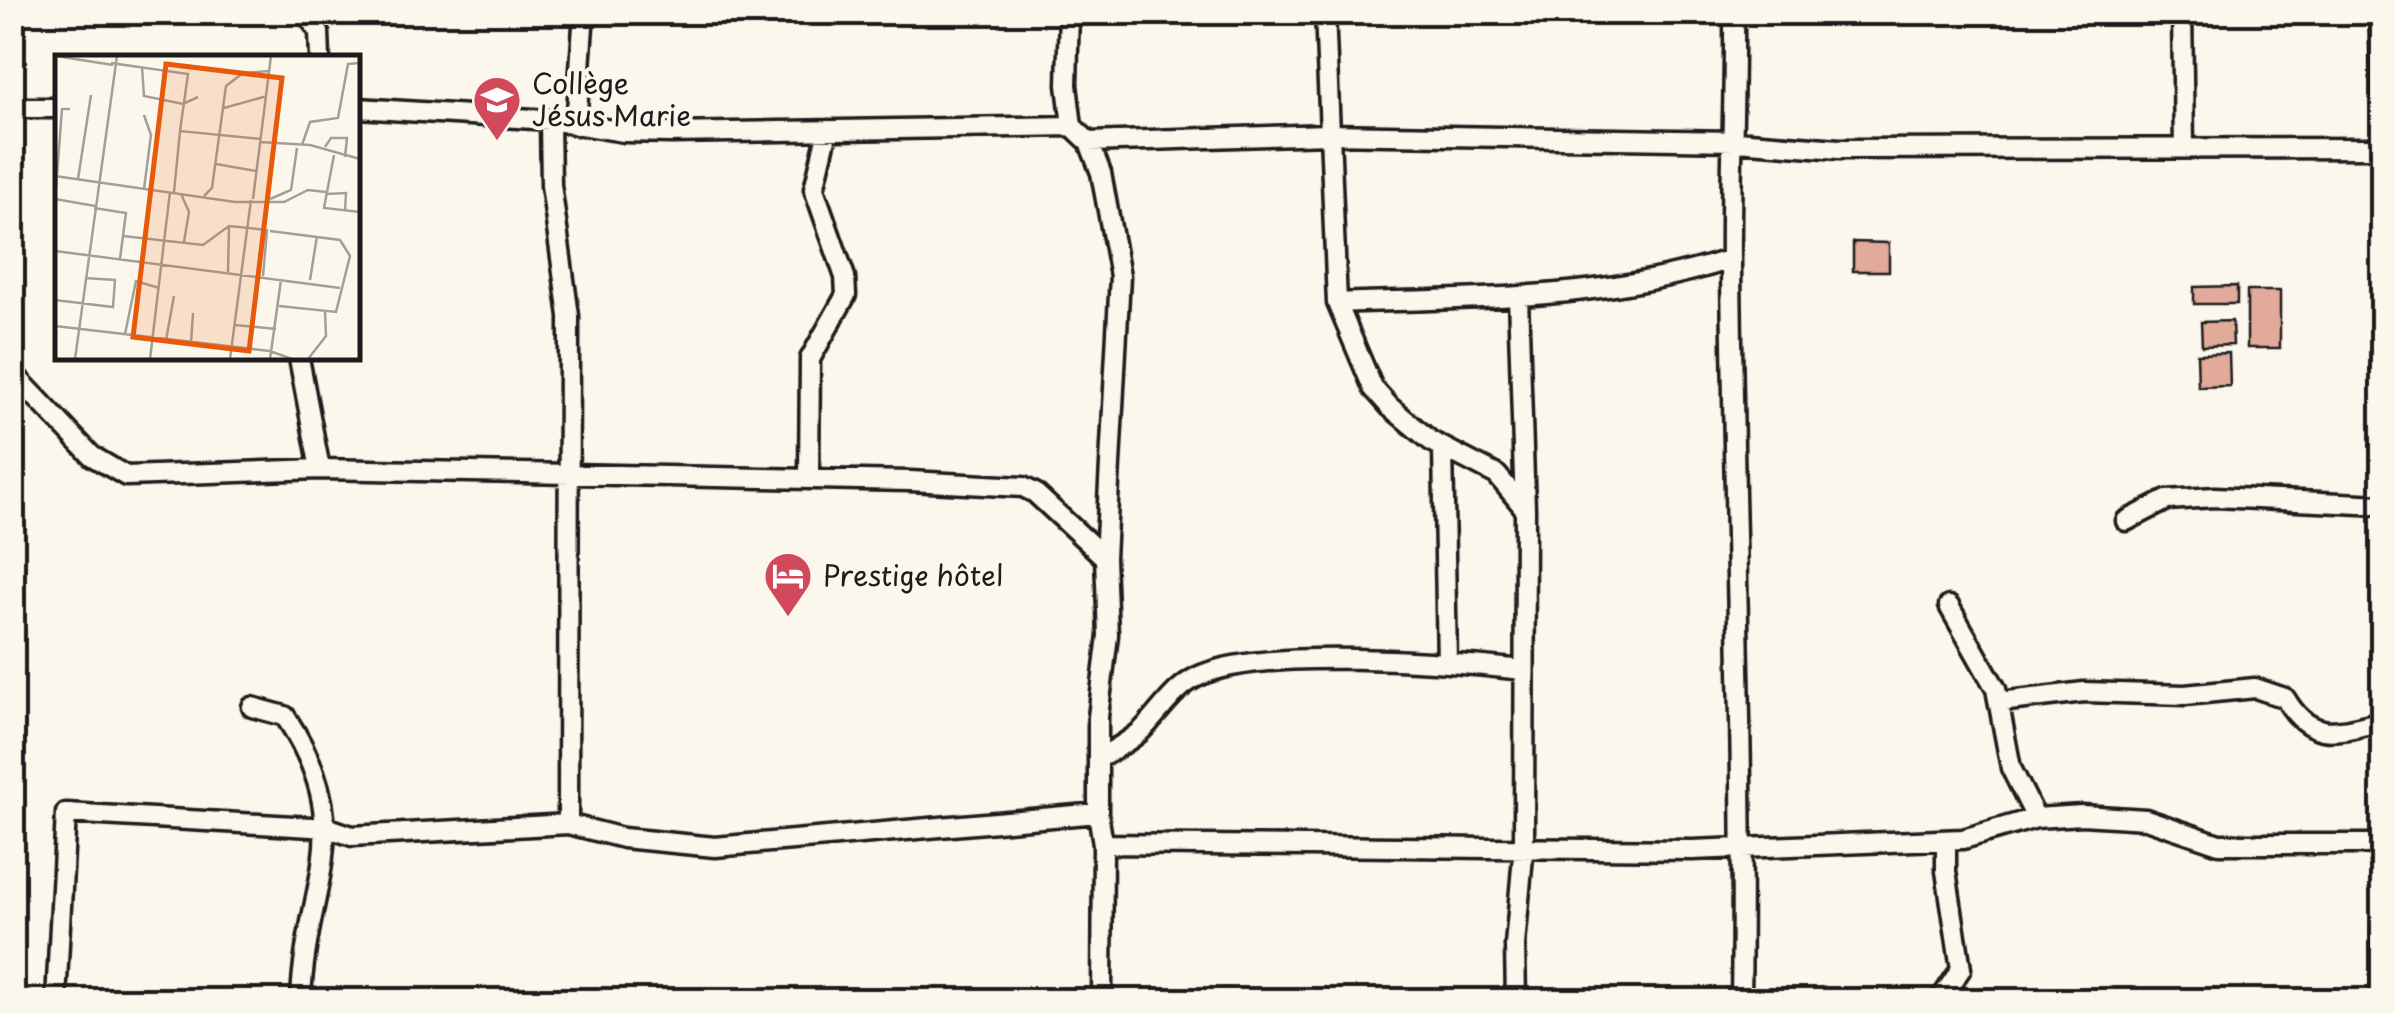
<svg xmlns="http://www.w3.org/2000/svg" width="2395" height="1013" viewBox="0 0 2395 1013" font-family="'Playpen Sans',sans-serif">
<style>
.building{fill:#e2aa9a;stroke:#1c1c1c;stroke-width:2.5}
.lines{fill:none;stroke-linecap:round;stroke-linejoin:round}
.minor-casing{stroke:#1c1c1c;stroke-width:25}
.minor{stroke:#fbf7ec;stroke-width:18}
.labels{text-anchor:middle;stroke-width:8;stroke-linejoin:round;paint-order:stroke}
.poi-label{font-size:28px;fill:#1c1c1c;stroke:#fbf7ec;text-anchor:start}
.inset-road{fill:none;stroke:#a29f99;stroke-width:2.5}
.view{fill:#e8590c;fill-opacity:0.15;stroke:#e8590c;stroke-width:5}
.inset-edge{fill:none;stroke:#1c1c1c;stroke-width:5}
</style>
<rect width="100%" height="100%" fill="#fbf7ec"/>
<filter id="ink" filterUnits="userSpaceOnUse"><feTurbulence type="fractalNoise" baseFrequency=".01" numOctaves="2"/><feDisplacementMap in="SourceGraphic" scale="20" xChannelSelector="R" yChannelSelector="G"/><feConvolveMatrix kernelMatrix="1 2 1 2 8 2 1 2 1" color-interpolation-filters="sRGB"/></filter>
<g filter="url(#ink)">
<path class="building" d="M1853,242L1889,243V271H1853Z
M2237,286V304H2194V287Z
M2247,291H2280V348H2247Z
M2232,321L2233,345L2202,346L2201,322Z
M2229,353L2230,386L2198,387L2197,354Z"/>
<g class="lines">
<g class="minor-casing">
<path id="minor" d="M306,12L319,32L320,58
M1069,12L1067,85L1072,126L1089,142L1101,173L1120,276L1105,558L1108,635L1098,717V813L1103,844L1102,1000
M1325,12L1337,303L1373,388L1390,407L1431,441L1497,475L1525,509L1524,845L1515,945L1516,1000
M1734,12C1735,96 1730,180 1731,263C1733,509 1745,755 1741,1000
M2182,12L2184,146
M2379,12L2382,93
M12,108H58
M358,108L550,120L624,132L671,133L1072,126
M550,120L551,185L569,316L568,824L623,838L715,847L1098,813
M576,125L584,12
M1089,142L1327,134L1736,141L1839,149L2382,148
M1518,297L1525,509
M1337,303C1469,298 1604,301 1731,259
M299,358L320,469
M12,372L92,456L126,476L320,469L910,481L1023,487L1035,493L1105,558
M1443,448L1447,663
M809,478L810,359L846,295L845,277L814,189L828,130
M2126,521L2167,500L2215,497L2382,505
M1949,606L1996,689L2011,768L2036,818
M2000,702L2084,692L2185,695L2255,688L2285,698C2311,743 2338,732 2382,721
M252,707L285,716C361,831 305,883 301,1000
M1098,759C1113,750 1129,742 1142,730C1160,712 1174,688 1197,677C1258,646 1452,662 1524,670
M1103,844L1692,850L1963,839L2036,818L2082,815L2146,819L2219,844H2382
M56,1000L66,813L329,828L352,836L568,824
M1940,1000L1961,969L1946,871V840
M2381,1000L2382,928"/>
</g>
<use href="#minor" class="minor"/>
</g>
</g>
<defs>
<g id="school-pin" transform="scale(2.5)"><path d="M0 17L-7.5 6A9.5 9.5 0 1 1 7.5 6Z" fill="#d1495b" stroke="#fbf7ec"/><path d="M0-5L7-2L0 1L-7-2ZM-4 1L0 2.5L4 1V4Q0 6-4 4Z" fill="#fff"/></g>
<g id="hotel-pin" transform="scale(2.5)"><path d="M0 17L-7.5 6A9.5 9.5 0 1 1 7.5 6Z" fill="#d1495b" stroke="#fbf7ec"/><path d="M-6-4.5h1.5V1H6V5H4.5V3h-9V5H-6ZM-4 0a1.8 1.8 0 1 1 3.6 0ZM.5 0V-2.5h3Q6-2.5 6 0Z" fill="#fff"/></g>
</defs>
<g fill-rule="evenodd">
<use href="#school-pin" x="497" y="100"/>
<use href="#hotel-pin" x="788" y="576"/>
</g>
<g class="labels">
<g class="poi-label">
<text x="532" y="94">Collège<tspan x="532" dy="32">Jésus Marie</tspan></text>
<text x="823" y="586">Prestige hôtel</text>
</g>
</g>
<g transform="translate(55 55)">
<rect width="305" height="305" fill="#fbf7ec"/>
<path class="inset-road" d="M1,1L58,10M56,8L133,19L125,76M87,12L89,41L128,49L143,42M169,53L212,41M205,87L255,90L305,104M247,90L255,67L283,63L293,9L305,8M270,92L276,83H292L290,102M279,100L269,153L305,157M161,109L201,116M0,121L180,147H229L253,135L271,137M23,124L36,40M89,134L96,80L89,60M119,137L125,76L206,84M126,139L134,157L129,187M271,139L291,138L290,156M149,141L157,133L171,31L188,18L215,16M0,144L40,151M198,144L216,1M215,144L236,135L242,93M0,147L7,54H15M39,153L71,158L65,204M215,176L285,185L295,201L281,257L224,251M68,181L148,190L174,171L212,175L208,221M0,196L285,233M173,217L174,171M255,225L262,181M0,245L58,252L60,225L30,223M180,270L221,274M0,271L215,296L237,304M70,279L81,226L104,233M111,285L119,241M136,288L138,258M20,304L62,1M95,304L115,137M175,304L196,145M215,304L226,225M253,304L271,281L270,257"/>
<path class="view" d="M111,9L227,23L194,296L78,282Z"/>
<rect width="305" height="305" class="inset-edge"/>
</g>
<rect width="2395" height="1013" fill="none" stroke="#fbf7ec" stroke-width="50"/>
<rect x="25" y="25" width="2345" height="963" fill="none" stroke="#1c1c1c" stroke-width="4" filter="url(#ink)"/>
</svg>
